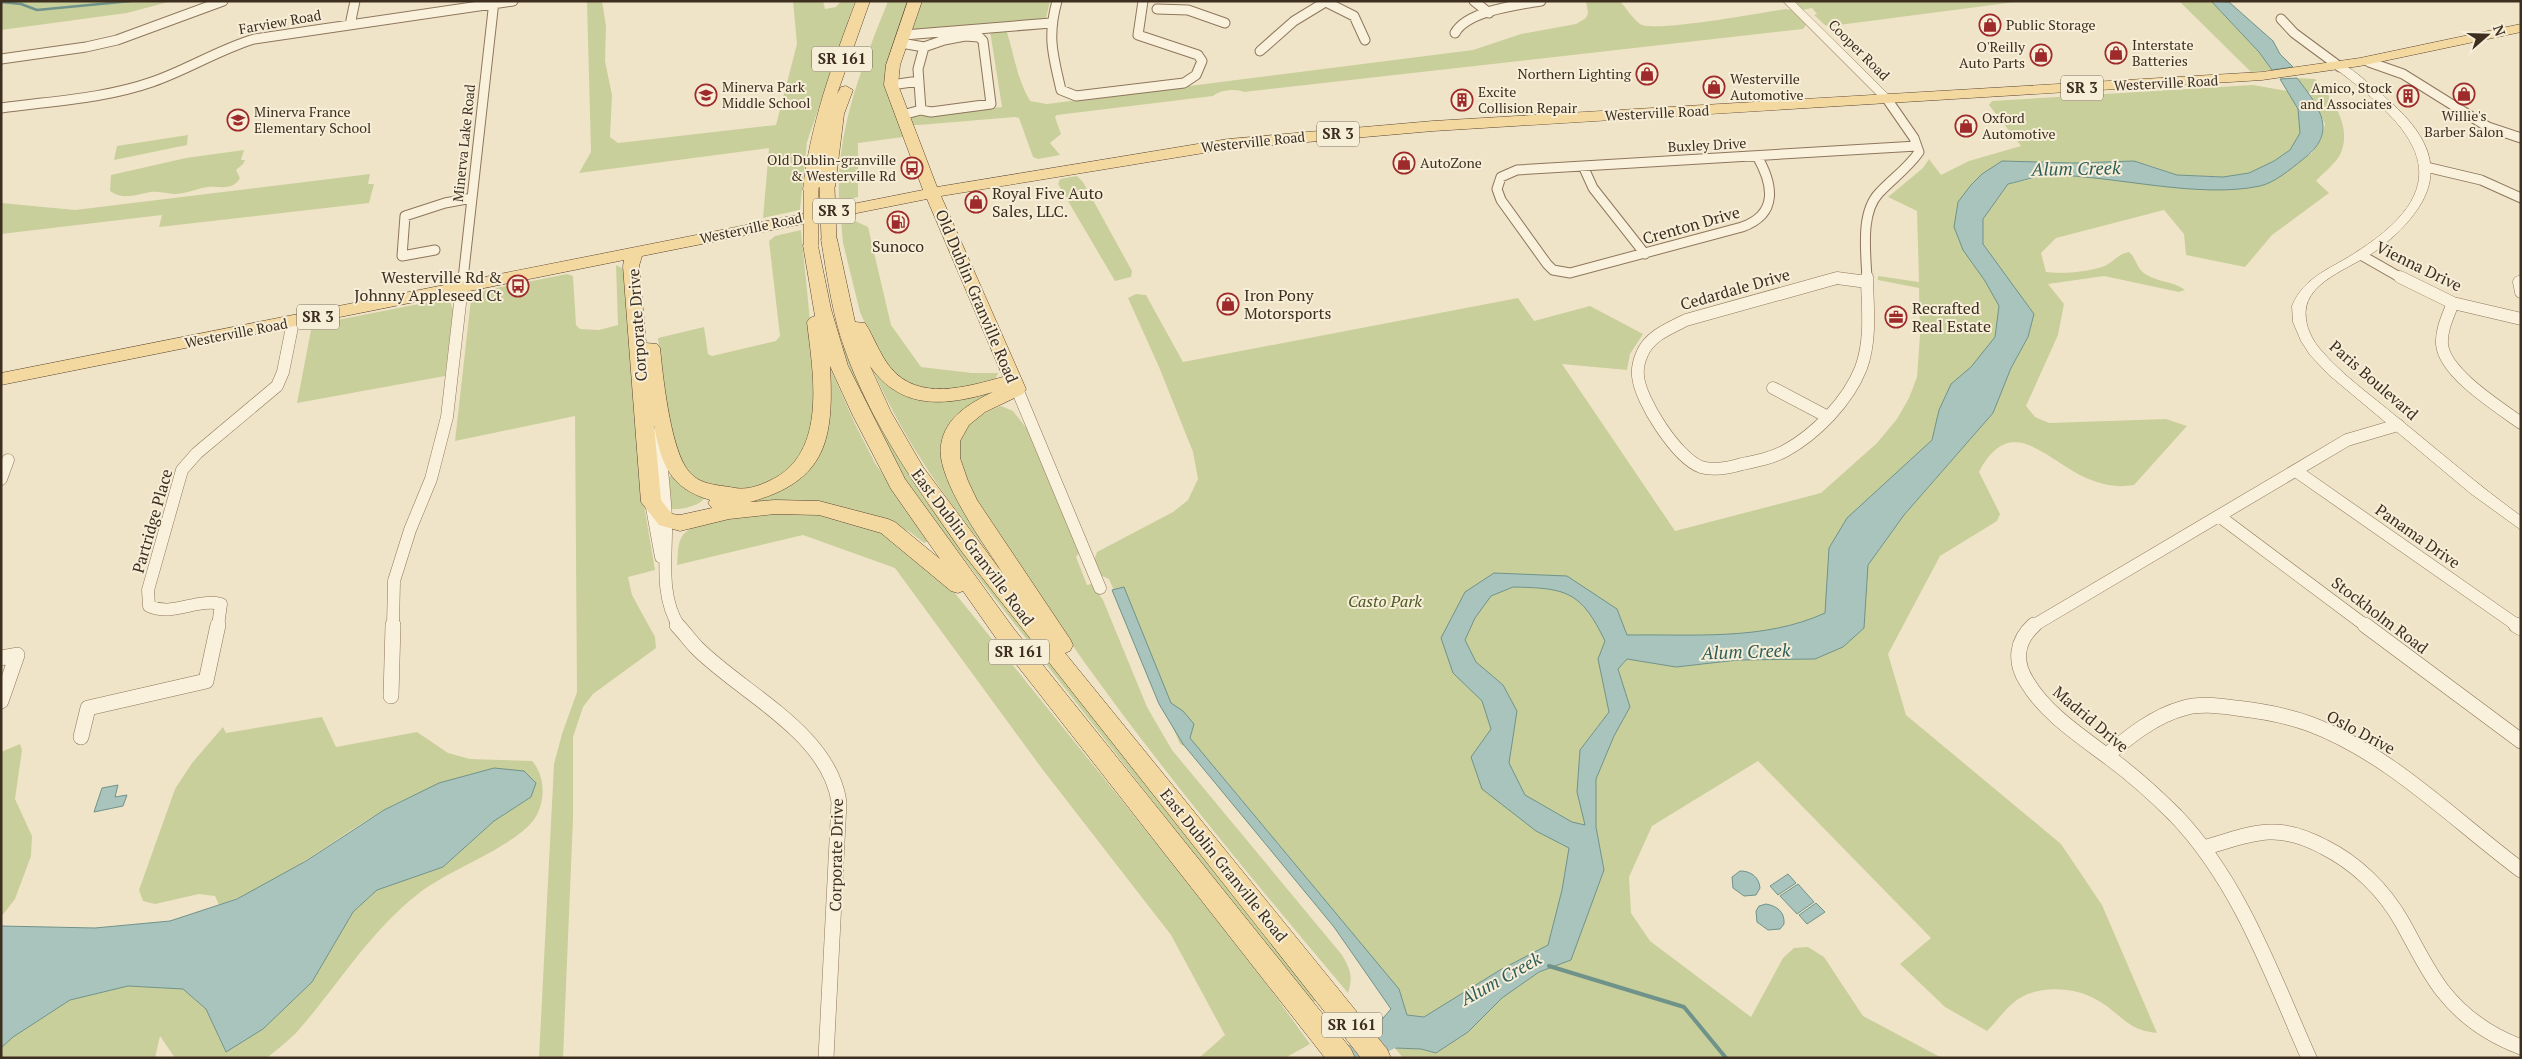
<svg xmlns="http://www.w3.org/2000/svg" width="2522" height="1059" viewBox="0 0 2522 1059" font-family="'PT Serif',serif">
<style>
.green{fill:#c9cf9b}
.water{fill:#a9c4bc;stroke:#6f938a;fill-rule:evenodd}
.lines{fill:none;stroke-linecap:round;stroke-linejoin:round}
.stream-far1{stroke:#6f938a;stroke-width:2.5}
.stream{stroke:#6f938a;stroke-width:4}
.river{fill:#a9c4bc;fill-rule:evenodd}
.minor-far2-casing{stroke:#8d765c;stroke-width:11}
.minor-far1-casing{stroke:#8d765c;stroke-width:13}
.minor-casing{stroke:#8d765c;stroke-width:16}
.tertiary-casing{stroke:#8d765c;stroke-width:1}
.primary-casing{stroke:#5b4430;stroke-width:1}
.minor-far2{stroke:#faf1dc;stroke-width:9}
.minor-far1{stroke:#faf1dc;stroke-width:12}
.minor{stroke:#faf1dc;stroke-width:15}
.tertiary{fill:#faf1dc;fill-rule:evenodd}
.primary{fill:#f3d9a0;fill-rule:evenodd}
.primary-bridge-casing{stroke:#5b4430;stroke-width:16;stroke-linecap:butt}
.primary-bridge{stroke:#f3d9a0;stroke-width:15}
.labels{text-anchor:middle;stroke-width:4;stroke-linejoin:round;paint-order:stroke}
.far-street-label{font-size:14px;fill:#3d2e20;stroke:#f7eed8}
.far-poi-label{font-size:14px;fill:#3d2e20;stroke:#f7eed8;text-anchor:start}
.shield{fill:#f7eed8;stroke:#756857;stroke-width:1}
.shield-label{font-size:15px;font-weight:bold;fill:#3d2e20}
.poi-label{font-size:16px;fill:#3d2e20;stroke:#f7eed8;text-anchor:start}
.street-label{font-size:16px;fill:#3d2e20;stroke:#f7eed8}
.park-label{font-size:16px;font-style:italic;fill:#4d5a26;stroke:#f7eed8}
.water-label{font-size:18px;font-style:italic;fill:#2f5d5a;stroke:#f7eed8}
</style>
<rect width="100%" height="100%" fill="#f0e4c8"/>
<path class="green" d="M1,1H172L127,13L1,30Z
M587,1H602L606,26L605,61L612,95L610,137L618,143L776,125L797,44L793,1H823L825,9L836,7L841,1H855L807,142L800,210L763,218L769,148L579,173L591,152Z
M888,1H907L890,65L905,134L903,137L858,143V197L839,201C836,129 862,67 888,1Z
M921,1H1050L1046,18L1043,21L914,30L912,27Z
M1586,1H1620C1626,8 1633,19 1640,24C1653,33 1764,12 1786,9L1791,10L1806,25L1803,29L1244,92C1236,88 1219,90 1213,96L1057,115L1055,117L1061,134L1050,143L1060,155L1038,159L1033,157L1019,118L1015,117L919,125H913L911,120L913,117L1002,107L990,31L1006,29C1014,54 1017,79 1030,101L1047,104L1473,50L1521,34L1576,24L1586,18L1588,13Z
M1793,1H2023L1831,26L1825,25L1814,15L1817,14L1812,8L1802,10Z
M2179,1H2211L2259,52L2272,70L2251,72Z
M2297,78L2315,79C2333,99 2353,127 2340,155C2335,164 2323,173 2316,181L2329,193L2272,235L2245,267L2186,255L2184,234L2164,210L2056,238L2041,253L2046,272C2062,274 2086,272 2102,267C2112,264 2117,254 2129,252C2137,259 2136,268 2145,274C2157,282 2173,281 2185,290L2179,292L2104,276L2048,284L2064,304L2058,335L2026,406L2035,417L2049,423L2166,419L2187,426L2134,485C2117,488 2103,485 2086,478C2046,460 2011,411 1979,472L2000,514L1997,521L1940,556L1888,654L1906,715L2061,844L2102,905L2157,1033C2126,1030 2122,1014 2097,1000C2076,987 2041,985 2020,998C2008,1005 1997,1021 1987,1031L1945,1007L1900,964L1931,938L1758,761L1652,826L1629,877L1631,913L1650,941L1751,1017L1783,958L1794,948L1808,947L1824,957L1863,1016L1942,1058H1403L1395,1048L1421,1049L1436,1053L1468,1032L1502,998L1539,972L1571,960L1604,870L1596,827V779L1614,736L1630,707L1618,669L1627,659L1676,667L1738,660L1815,659L1868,565L1904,515L1993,413L2011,368L2028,337L2006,276L1983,244V219L2008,184L2050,175L2262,186L2312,153L2321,139L2325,124L2315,103Z
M2253,85L2287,91L2298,109L2300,133L2290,150L2274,161L2249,173L2223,177L2177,175L2145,164L2074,163L1977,191L1981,251L2020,298L1952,434L1877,503L1821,641H1605L1600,669L1609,712L1591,736L1585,825L1579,824L1561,956L1462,996L1424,1017L1407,1015L1398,989L1207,758L1180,744L1109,579L1098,574L1094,561L1097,552L1173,512L1188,500L1198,479L1193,452L1159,367L1128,298L1136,294L1146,295L1183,362L1518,298L1534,321L1590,306L1643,334L1630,354L1627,370L1562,364L1675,531L1821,493L1877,443L1897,419L1909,398L1917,377L1920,335L1919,288L1878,280V276L1919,282L1917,211L1888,197L1923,168L1929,159L1941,175L1969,161L2021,146L1989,105L1992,101Z
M188,135L187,145L114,160L117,146Z
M244,150L241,160H245L243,164L236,170L240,178C233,191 220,186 209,187C197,188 187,194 174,194C167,194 158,191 151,192C138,194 123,201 110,191L111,175L186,158Z
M370,174L368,184H374L369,203L159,227L162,215L1,234V203L75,210Z
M1077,176L1083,182L1132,271L1131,277L1115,281L1058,184L1060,179Z
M851,219L868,227L891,325L921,367L972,373H998L996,378L981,387L922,391L894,375L874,345L860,312L843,243L841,220Z
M801,230C804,269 824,418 809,445C796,468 770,487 743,490C729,492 711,486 698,484L676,456L661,374L658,338L704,327L708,354L712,356L776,341L780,336L769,241L775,236Z
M616,265L624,269L640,481L655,570L628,577L632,595L655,637L656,648L593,694L583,707L573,737V818L563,1058H539L554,764L562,734L577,692L575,416L455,441L471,299L486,290L567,274L573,276L576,325L580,329L599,330L618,325Z
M439,300L450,302L453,309L445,376L297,403L312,325Z
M842,346H844L879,420L1321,997L1311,1004L936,523L900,472L858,393Z
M827,361L855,424L875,463L928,541L924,543L910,532L882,519L825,504L686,514L754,498L806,469Z
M876,369L897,389H998L948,437L999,566C948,501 907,447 873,370Z
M1001,406L1013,411L1027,429L1080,552L1076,557L1087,585L1092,584L1103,600L1147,707L1172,750L1342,955C1351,970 1353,977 1348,993C1231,854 1115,715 1016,562C996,531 960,487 959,449C959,425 982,413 1001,406Z
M673,475L705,497C701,506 680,510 671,509L667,477Z
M821,513L884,530L946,582L1242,950L1310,1044L1285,1058H1199L1225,1035L1171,935L1043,770L895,568L803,535L677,565C678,556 677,542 683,535C704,510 790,514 821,513Z
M322,717L336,747L417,732L448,753L470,759L532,761C546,776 546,804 533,821C510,849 448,870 418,894C369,932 337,987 296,1033C287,1042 276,1050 267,1058H175L160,1036L155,1058H1V1048L13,1037L70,1000L128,986L183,989L206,1009L225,1051L312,982L353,912L377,890L443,867L494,821L531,797L494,768C456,779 419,790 384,810C329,841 280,885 219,905L215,896L199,894L155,904L143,901L139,890L175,789L192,763L223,727L226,733Z
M20,744L22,750L15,799L32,836L31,856L15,899L1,917V752Z"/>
<path class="water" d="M2211,1L2229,2L2273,41L2280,54L2293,67L2272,70L2259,52Z
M2297,78C2319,107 2340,132 2302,160C2291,169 2274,183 2260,186C2199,199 2116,176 2052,175C2038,175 2022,181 2008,184L1983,219V244L2034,314L2028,337L2011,368L1993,413L1904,515L1868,565L1864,628L1843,647L1815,659L1738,660L1676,667L1627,659L1618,669L1630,707L1614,736L1596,779V827L1604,870L1571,960L1539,972L1502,998L1468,1032L1436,1053L1421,1049L1395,1048L1376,1026L1391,1009L1334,927L1183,744L1159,704L1112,590L1124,587L1171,703L1183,711L1194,724L1190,738L1399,989L1407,1015L1424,1017L1500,970L1548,945L1562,890L1569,848L1536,831L1482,789L1471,757L1491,729L1482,701L1453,673L1441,638L1465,592L1494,573L1567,576L1617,609L1627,635C1693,634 1764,641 1825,613L1829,548L1847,518L1932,440L1939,410L1951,384L1971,367L1995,337L1999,306L1985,281L1963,250L1954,227L1958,202L1971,185L1982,174L2002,161L2074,163L2134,161L2177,175L2223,177L2249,173L2274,161L2290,150L2300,133L2298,109L2280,79ZM1513,587C1566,588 1581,591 1605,641L1598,659L1609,712L1580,750L1577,792L1585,825L1572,822L1525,795L1509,763L1517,711L1503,685L1476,662L1465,640L1475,618L1491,596Z
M494,768L524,771L536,783L531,797L494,821L443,867L377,890L353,912L312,982L263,1029L226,1052L206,1009L183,989L128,986L70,1000L13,1037L1,1048V926L95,928L170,921L237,899L306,861L384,810L439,783Z
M118,785L115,797L127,795L123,806L94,812L102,788Z
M1740,871C1751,871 1759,877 1760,888L1756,895L1744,896L1733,888L1732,877Z
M1788,874L1796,883L1778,895L1770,886Z
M1798,884L1814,902L1797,914L1780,896Z
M1816,903L1825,912L1807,924L1799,915Z
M1766,904C1777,906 1785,912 1784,924L1780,929L1768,930L1757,922L1756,911L1759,906Z"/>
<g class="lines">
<path class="stream-far1" d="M1,2L21,4L37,10L131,1"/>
<path class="stream" d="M1549,966L1684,1007L1726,1058"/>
<path class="river" d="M1408,1016L1417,1019L1420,1028L1417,1037L1375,1058H1337L1340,1049Z"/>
<g class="minor-far2-casing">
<path id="minor-far2" d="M1057,1C1047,37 1053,55 1061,90L1076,96L1184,83L1196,75L1202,61L1198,55L1138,35L1143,1
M1474,1L1489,13
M1326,2L1354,16L1365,40
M1157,9L1188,10L1225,23
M2281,19L2294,33L2340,67
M350,25L355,1
M1455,33C1467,11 1517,5 1541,1
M904,35L1051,23
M965,36L979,37L983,41L991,104L931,112L921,110L918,69L924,47L944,40Z
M901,43L924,47
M1260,51L1294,21L1327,1
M1,59L86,47L117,40L223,1
M2369,62L2403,74L2488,127L2521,138
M891,85L919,81
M1,108C51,101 103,99 152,82C187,70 218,50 254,39L513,1
M902,115L921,110
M1757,156C1773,184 1779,214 1742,227L1570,273L1553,270L1547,264L1501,200L1497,189L1501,177L1517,170L1917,146
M1583,166L1593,188L1645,254
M2426,167L2481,180L2521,198
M435,250L402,256L405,216L445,203L472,198
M2361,255L2403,279
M463,279L494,1
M1834,279H1841
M1867,279C1866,253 1860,213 1879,193C1892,179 1908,168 1919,152L1914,138L1887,99"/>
</g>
<g class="minor-far1-casing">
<path id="minor-far1" d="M1867,277V282
M2400,277L2453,303L2521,319
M1837,278L1867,282C1868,310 1871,341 1861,368C1848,401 1816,434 1785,451C1772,458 1757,461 1742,464C1729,468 1714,471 1701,467C1677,458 1640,401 1638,376C1637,368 1639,361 1642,354C1649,336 1670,328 1686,320Z
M2519,282L2521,292
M2453,303C2448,316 2441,330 2442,344C2444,373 2499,407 2521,423
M1773,388L1828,417
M1017,389L1100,588
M658,433C661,462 665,492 666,521C667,554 659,596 679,626
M2296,471L2518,626
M1,479L8,460
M651,502L661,557
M2219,516L2366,626
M218,626L221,604C196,598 173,617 149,606L148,590L182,470L197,453L277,386L283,372L293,322
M393,626L394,581L410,530L431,479L447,417L463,277
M2033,626L2347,440L2398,425"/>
</g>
<g class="minor-casing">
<path id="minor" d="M677,625C684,632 690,641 697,648C743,694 829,733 839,802L826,1058
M2034,625C2016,641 2014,662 2027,682C2046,714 2082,737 2111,759C2134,776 2156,796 2176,816C2240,883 2272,975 2309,1058
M2365,625L2521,741
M2516,625L2521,628
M1,658L17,655L1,701
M391,696L393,625
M81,737L88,708L206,681L218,625
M2107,755C2130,736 2154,716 2184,708C2200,703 2220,706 2236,708C2262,711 2286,715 2310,724C2390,754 2454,820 2521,870
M2203,848C2225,842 2246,833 2269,832C2288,831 2307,838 2324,847C2356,863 2384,890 2402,922C2415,945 2426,969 2442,990C2463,1017 2489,1035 2521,1047"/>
</g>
<g class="tertiary-casing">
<path id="tertiary" d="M1783,1H1794L1891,97V101H1883Z
M2340,64C2352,67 2364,80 2374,88C2411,118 2451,157 2419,207C2408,224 2393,238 2377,250C2353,268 2300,282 2306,319C2307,329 2313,341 2320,349C2342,375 2371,395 2397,417C2438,450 2478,485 2521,516V530L2470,493L2329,375L2310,355L2301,341L2293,322L2292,306C2304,276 2333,268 2358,251C2465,182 2415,129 2336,69V65Z"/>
</g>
<g class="primary-casing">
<path id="primary" d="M856,1H870L837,94L841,87L846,86L853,90L844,114L835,187L827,192L819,187L817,193L811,195L803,190C810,124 833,63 856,1Z
M908,1H922L900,65L898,85L937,187L1228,139L1433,121L2262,72L2360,58L2521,24V32L2360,66L2262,80L1433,131L1228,149L941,196L1026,389L1023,394L985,412L969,425L960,441V458L968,481L977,500L1070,639L1073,645L1070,651L1065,653L1387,1049L1391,1058H1361L962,552C917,488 870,422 844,347C832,313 827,275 821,239L823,235H835L837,239L855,322L865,323C874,337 879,353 890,367C918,402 966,387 1003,377L927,199L642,256L639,266L646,343L657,344L660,348C663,378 670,441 685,466C697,486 715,484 735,488C747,490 759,486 771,480C828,453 813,373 807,322L810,318L815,316L803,245L805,241H817L831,309L848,366L905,479L1014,629L1351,1049L1355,1058H1325L998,641L963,591L958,593L951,591L881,533L819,515L775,514L729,519L680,531L659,525L641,502L623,266L624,260L1,385V373L923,190L884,85L886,65ZM830,366L853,416L891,489L940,559L895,522L888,519L819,501L775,500L750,502C827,481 834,439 830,366ZM870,366C901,411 946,406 993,392C970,403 945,417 941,445C935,478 986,547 1004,575L923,467L891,412ZM654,425C661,463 669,488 710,500L708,503L712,508L680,515L672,514L661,500Z"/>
</g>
<use href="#minor-far2" class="minor-far2"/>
<use href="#minor-far1" class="minor-far1"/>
<use href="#minor" class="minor"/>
<use href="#tertiary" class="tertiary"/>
<use href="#primary" class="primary"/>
<g class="primary-bridge-casing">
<path id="primary-bridge" d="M827,187L829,239
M811,190V245"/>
</g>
<use href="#primary-bridge" class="primary-bridge"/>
</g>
<defs>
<g id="shop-ring" transform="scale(1.125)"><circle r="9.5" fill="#f7eed8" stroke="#9e2a2b" stroke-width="1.5"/><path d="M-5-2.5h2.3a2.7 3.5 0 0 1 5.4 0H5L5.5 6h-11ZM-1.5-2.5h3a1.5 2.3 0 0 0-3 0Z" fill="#9e2a2b"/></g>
<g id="school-ring" transform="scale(1.125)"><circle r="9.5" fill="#f7eed8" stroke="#9e2a2b" stroke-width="1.5"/><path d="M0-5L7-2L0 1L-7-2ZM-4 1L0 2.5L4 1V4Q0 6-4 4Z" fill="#9e2a2b"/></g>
<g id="building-ring" transform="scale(1.125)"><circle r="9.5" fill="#f7eed8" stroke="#9e2a2b" stroke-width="1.5"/><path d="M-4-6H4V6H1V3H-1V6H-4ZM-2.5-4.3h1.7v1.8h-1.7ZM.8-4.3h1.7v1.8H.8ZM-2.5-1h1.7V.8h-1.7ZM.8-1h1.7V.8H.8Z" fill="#9e2a2b"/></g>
<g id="bus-ring" transform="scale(1.125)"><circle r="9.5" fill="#f7eed8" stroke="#9e2a2b" stroke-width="1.5"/><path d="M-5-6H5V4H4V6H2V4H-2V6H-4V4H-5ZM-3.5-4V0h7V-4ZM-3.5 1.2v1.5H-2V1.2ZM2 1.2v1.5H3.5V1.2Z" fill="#9e2a2b"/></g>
<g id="fuel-ring" transform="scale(1.125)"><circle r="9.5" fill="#f7eed8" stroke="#9e2a2b" stroke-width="1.5"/><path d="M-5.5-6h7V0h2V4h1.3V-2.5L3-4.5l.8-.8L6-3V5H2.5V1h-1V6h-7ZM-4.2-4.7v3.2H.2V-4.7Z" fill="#9e2a2b"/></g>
<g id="office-ring" transform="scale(1.125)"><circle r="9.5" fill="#f7eed8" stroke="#9e2a2b" stroke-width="1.5"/><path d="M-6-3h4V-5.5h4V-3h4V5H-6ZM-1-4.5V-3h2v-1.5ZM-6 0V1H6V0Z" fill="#9e2a2b"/></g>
</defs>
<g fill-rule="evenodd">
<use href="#shop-ring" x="1990" y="25"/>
<use href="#shop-ring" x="2116" y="53"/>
<use href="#shop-ring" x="2041" y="55"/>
<use href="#shop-ring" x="1647" y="74"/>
<use href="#shop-ring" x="1714" y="87"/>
<use href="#shop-ring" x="2464" y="94"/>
<use href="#school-ring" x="706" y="95"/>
<use href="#building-ring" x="2408" y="96"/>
<use href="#building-ring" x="1462" y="100"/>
<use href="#school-ring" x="238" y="120"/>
<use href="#shop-ring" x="1966" y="126"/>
<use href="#shop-ring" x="1404" y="163"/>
<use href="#bus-ring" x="912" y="168"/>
<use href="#shop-ring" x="976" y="202"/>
<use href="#fuel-ring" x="898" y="222"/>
<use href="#bus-ring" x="518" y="286"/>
<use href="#shop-ring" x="1228" y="304"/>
<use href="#office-ring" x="1896" y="317"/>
</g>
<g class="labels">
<g class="far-street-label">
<text transform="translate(280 22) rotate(-10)" y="5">Farview Road</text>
<text transform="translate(1859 50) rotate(45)" y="5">Cooper Road</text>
<text transform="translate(2166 83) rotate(-3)" y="5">Westerville Road</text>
<text transform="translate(1657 113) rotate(-3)" y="5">Westerville Road</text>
<text transform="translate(1253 142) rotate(-6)" y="5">Westerville Road</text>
<text transform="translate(464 143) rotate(-84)" y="5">Minerva Lake Road</text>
<text transform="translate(1707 145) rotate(-3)" y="5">Buxley Drive</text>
<text transform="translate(751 228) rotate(-12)" y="5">Westerville Road</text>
<text transform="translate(236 333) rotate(-11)" y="5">Westerville Road</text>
</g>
<g class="far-poi-label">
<text x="2006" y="30">Public Storage</text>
<text x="2132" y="50">Interstate<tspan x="2132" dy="16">Batteries</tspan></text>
<text x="2025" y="52" text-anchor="end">O'Reilly<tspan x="2025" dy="16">Auto Parts</tspan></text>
<text x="1631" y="79" text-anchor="end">Northern Lighting</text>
<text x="1730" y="84">Westerville<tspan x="1730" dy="16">Automotive</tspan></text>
<text x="722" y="92">Minerva Park<tspan x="722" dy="16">Middle School</tspan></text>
<text x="2392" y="93" text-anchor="end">Amico, Stock<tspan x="2392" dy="16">and Associates</tspan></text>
<text x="1478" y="97">Excite<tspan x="1478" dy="16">Collision Repair</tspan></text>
<text x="254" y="117">Minerva France<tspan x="254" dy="16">Elementary School</tspan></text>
<text x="2464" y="121" text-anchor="middle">Willie's<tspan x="2464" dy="16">Barber Salon</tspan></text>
<text x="1982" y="123">Oxford<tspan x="1982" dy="16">Automotive</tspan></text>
<text x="896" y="165" text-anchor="end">Old Dublin-granville<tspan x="896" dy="16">&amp; Westerville Rd</tspan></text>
<text x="1420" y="168">AutoZone</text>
</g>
<g class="shield">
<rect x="812" y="46.5" width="60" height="25" rx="4"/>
<rect x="2061" y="75.5" width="42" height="25" rx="4"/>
<rect x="1317" y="121.5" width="42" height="25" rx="4"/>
<rect x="813" y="198.5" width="42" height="25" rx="4"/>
<rect x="297" y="304.5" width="42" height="25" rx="4"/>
<rect x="989" y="639.5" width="60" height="25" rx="4"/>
<rect x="1322" y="1012.5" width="60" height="25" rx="4"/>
</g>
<g class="shield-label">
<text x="842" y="64">SR 161</text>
<text x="2082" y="93">SR 3</text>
<text x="1338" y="139">SR 3</text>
<text x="834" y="216">SR 3</text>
<text x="318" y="322">SR 3</text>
<text x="1019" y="657">SR 161</text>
<text x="1352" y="1030">SR 161</text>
</g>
<g class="poi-label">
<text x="992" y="199">Royal Five Auto<tspan x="992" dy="18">Sales, LLC.</tspan></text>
<text x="898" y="252" text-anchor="middle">Sunoco</text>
<text x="502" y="283" text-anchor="end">Westerville Rd &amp;<tspan x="502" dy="18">Johnny Appleseed Ct</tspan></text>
<text x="1244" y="301">Iron Pony<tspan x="1244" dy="18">Motorsports</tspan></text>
<text x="1912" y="314">Recrafted<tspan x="1912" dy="18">Real Estate</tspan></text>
</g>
<g class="street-label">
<text transform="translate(1691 225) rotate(-16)" y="6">Crenton Drive</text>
<text transform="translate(2419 266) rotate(26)" y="6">Vienna Drive</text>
<text transform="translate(1735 289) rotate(-16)" y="6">Cedardale Drive</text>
<text transform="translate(977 296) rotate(67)" y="6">Old Dublin Granville Road</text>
<text transform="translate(637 325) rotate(-94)" y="6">Corporate Drive</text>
<text transform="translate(2374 380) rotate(41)" y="6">Paris Boulevard</text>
<text transform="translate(152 521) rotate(-74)" y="6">Partridge Place</text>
<text transform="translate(2418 536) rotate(35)" y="6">Panama Drive</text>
<text transform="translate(973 547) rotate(53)" y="6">East Dublin Granville Road</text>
<text transform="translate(2380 615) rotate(37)" y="6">Stockholm Road</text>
<text transform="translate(2091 719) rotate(40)" y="6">Madrid Drive</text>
<text transform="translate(2361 732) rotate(28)" y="6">Oslo Drive</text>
<text transform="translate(836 855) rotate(-89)" y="6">Corporate Drive</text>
<text transform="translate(1224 865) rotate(51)" y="6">East Dublin Granville Road</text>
</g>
<g class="park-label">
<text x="1385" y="607">Casto Park</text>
</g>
<g class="water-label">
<text transform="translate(2076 169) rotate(-1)" y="6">Alum Creek</text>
<text transform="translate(1746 652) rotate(-2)" y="6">Alum Creek</text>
<text transform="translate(1501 979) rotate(-29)" y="6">Alum Creek</text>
</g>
</g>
<rect width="2522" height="1059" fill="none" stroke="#3d2e20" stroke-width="5"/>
<g transform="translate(2487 35) rotate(70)" stroke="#f7eed8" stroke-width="4" paint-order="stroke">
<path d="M0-4L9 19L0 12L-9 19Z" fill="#3d2e20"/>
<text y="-8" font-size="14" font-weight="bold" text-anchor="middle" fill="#3d2e20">N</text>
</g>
</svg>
